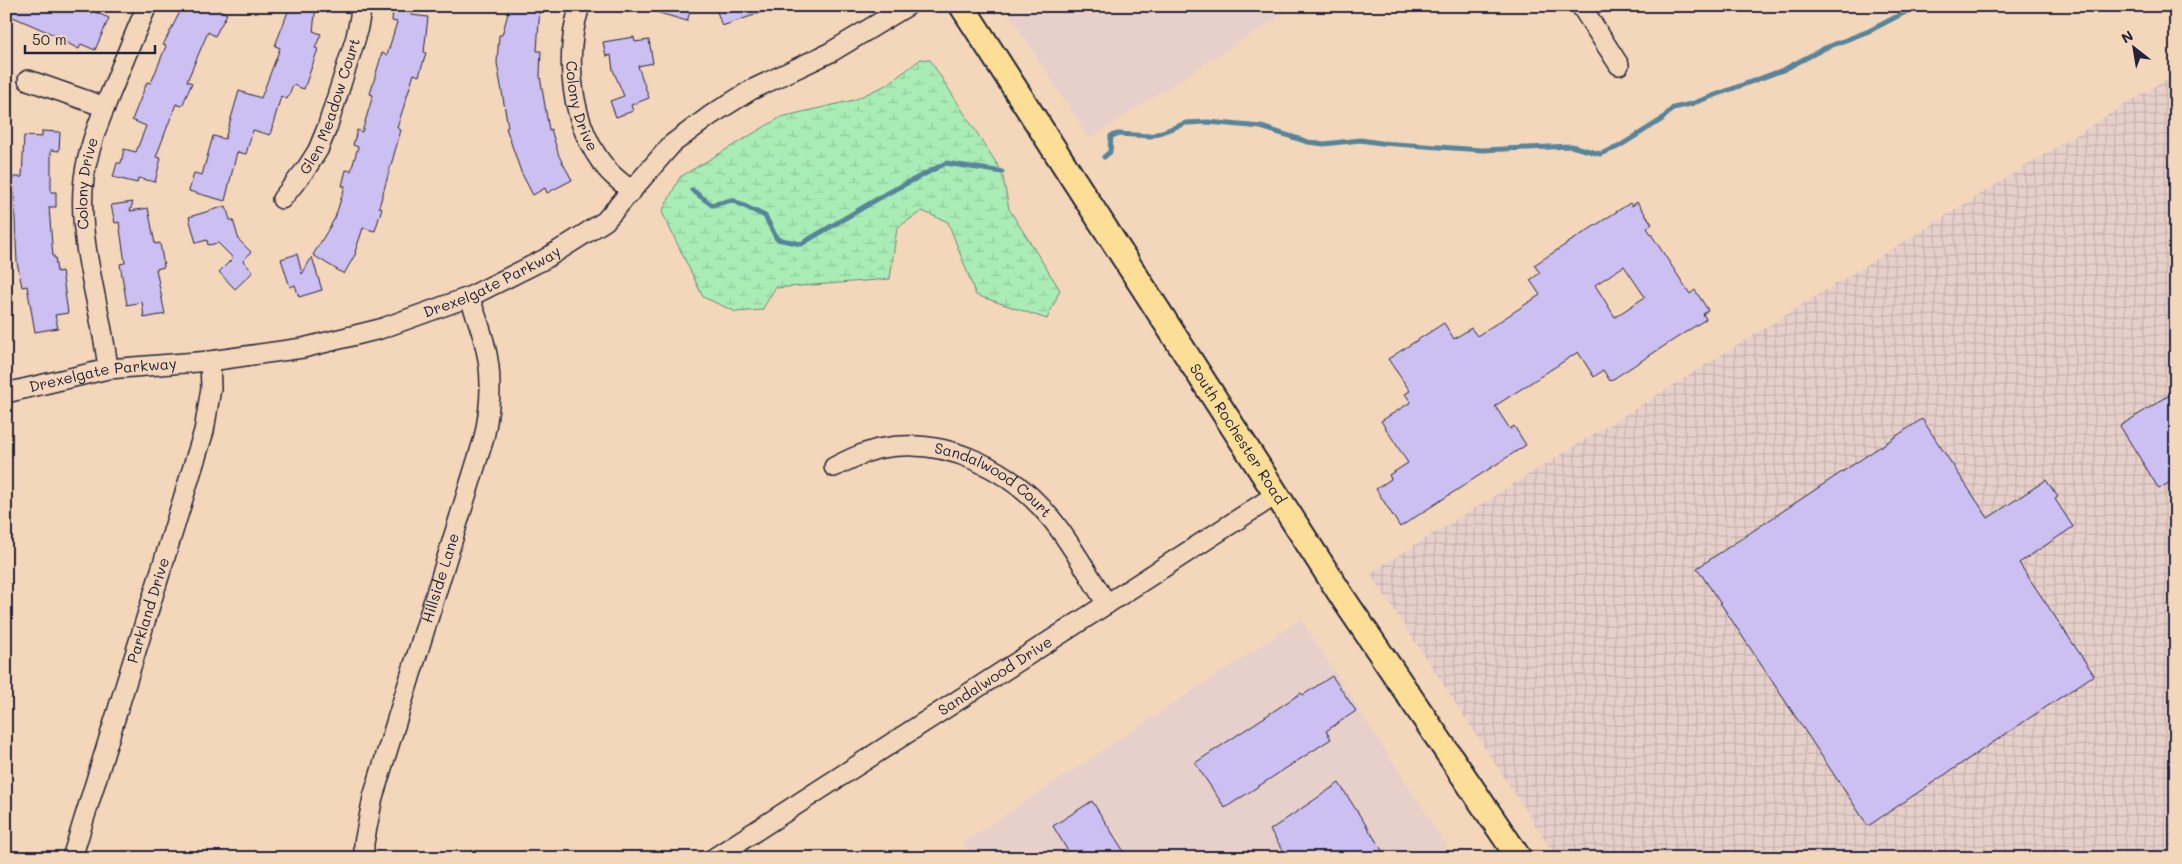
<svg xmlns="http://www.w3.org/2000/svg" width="2182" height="864" viewBox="0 0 2182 864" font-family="Mali,sans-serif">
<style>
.built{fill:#e8d0ca}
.industrial{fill:url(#industrial-grid)}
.wetland{fill:url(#wetland-marsh);stroke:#668778}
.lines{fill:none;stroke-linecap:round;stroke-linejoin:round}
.stream{stroke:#57859b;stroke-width:5}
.building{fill:#ccbff1;stroke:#22223b;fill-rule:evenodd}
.minor-casing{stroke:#22223b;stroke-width:22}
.major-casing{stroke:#22223b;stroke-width:28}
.minor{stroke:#f4d7ba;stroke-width:19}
.major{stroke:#fcde96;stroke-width:24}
.labels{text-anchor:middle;stroke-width:5;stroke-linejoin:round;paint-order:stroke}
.street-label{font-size:15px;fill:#22223b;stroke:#f4d7ba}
</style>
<defs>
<pattern id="industrial-grid" width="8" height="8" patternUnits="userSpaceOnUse" patternTransform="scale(1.25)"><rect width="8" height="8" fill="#e8d0ca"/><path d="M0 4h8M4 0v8" fill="none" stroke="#c7b2ae"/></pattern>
<pattern id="wetland-marsh" width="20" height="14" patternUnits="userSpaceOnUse" patternTransform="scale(1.25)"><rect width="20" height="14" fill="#a9ecb6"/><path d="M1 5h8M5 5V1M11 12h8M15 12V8" fill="none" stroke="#91ca9d"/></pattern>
</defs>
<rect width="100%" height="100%" fill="#f4d7ba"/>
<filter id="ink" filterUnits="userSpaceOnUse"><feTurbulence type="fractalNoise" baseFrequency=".02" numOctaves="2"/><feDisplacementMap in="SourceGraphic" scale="10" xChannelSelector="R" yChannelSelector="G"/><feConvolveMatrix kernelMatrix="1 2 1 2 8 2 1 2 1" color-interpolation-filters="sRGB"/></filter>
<g filter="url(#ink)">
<path class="built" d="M1004,6H1296L1089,139Z
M1301,619L1455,858H1192L1187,851L1176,858H973L963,843Z"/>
<path class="industrial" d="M2176,73V858H1557L1370,573Z"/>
<path class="wetland" d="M921,59L930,60L1002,172L1009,209L1060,290L1047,319L976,295L948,222L922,211L897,228L890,279L775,288L762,310L736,312L703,297L662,212L680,177L781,117L854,100L888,84Z"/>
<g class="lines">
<path class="stream" d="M1104,157L1110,152L1111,136L1118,134L1151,136L1186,123L1208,122L1261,127L1308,142L1324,144L1360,140L1381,143L1482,150L1571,146L1600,154L1618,147L1661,120L1673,108L1691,104L1783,70L1825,48L1869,31L1917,6
M692,190L712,205L732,200L765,216L777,239L801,244L886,194L946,163L1002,172"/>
</g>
<path class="building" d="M6,6H81L109,18L95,50L81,44L79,49L65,42L66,40L6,14Z
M183,6H212L227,14L215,36L208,32L187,81L192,83L182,106L176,104L156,157L161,158L155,182L138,178L137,183L113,177L117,163H121L124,149L136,152L146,126L132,120L147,82L151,83L166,46L163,45Z
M290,6H316L313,31L321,34L315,48L318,49L304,89L293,85L287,99L281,96L270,135L253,130L246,154L237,152L225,201L189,191L194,173L202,175L213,136L225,139L239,91L261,98L280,48L275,46Z
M393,6H411V15L428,17L424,52L426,53L419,76L414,74L397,128L401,130L379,207L382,208L375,231L363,228L355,252L356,253L344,274L313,255L335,218L345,186H342L346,170L351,171L358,147L353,145L357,130L362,132L373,95L370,94L382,53L387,55L397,22L392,21Z
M510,6H540L537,51H541L540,76L549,130L551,129L559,156L572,180L547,193L545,188L533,195L521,172L506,128L508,127L497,63L499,35H502Z
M649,6H692L687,21L649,10Z
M715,6H771L772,9L722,26Z
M634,37L635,42L649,40L653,63L638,66L649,98L631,105L633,111L616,117L610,101L624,96L613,70L611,55L606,56L603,42Z
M42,131L60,132L59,151L51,150V192H56V207H49L53,257H55L57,272L62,271L68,313L55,315L58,328L35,332L27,286L22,287L17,262L13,177H22L24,136L42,137Z
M133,202L130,211L148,208L155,244L160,243L164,267L156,269L165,314L144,318L142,302L127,305L120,264L125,263L119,222L115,223L111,205Z
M1637,202L1652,224L1647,228L1690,294L1695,290L1708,310L1703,314L1706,319L1610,381L1603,370L1594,377L1578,352L1495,406L1510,429L1514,426L1526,445L1400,527L1376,489L1391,479L1389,475L1408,463L1381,421L1411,402L1405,394L1410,391L1388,359L1444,323L1454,339L1471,328L1477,336L1540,295L1530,280L1540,273L1534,265L1630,203L1632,206ZM1624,266L1645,297L1615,317L1595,285Z
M226,206L230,220H233L239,240L251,252L243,261L253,272L235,289L219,272L233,258L218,243L208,245L207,240L196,243L189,217Z
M297,254L302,274L312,257L322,290L299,297L295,285L290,287L281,259Z
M2176,391V478L2159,489L2120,426Z
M1922,419L1988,518L2046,480L2058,497L2055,499L2073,527L2019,563L2094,675L1868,826L1697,568Z
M1332,676L1356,711L1326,731L1331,739L1225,808L1195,763L1301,693L1303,695Z
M1339,783L1387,858H1288L1270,830Z
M1092,801L1128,858H1072L1053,826Z"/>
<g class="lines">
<g class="minor-casing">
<g id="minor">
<path id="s1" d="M580,6C563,57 571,126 606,168C613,177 623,184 632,191"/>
<path d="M1581,6L1619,65"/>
<path d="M28,80L105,107"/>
<path id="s2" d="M282,199L306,169L318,150L327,128L356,37L362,6"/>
<path id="s3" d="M108,369C102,311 79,248 83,189C85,154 100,119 113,87C124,60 135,33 147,6"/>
<path id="s4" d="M6,393L108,369L210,361L303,348L380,329L469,297L545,259L605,221L672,144L711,115L751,90L831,52L907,6"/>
<path id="s5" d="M834,467C850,459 866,451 883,448C948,437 1013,470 1053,521C1073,546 1089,576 1107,604"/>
<path id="s6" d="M72,858L204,431L211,388L210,361"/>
<path id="s7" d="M364,858V843L373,797L484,438C496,382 490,349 469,297"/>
<path id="s8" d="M714,858L1277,494"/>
</g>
</g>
<g class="major-casing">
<g id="major">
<path id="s9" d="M962,6L1345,601L1519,858"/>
</g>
</g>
<use href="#minor" class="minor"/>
<use href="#major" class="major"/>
</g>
</g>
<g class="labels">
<g class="street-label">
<text dy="5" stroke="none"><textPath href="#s2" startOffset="106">Glen Meadow Court</textPath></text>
<text dy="5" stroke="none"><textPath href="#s1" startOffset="102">Colony Drive</textPath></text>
<text dy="5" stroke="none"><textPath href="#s3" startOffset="188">Colony Drive</textPath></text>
<text dy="5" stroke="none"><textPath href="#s4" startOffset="502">Drexelgate Parkway</textPath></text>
<text dy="5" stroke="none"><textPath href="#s4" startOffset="99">Drexelgate Parkway</textPath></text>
<text dy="5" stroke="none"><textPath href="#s9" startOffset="509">South Rochester Road</textPath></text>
<text dy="5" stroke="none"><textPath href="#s5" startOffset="172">Sandalwood Court</textPath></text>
<text dy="5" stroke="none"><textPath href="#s7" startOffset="291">Hillside Lane</textPath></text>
<text dy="5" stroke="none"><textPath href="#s6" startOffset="259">Parkland Drive</textPath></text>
<text dy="5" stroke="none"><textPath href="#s8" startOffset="335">Sandalwood Drive</textPath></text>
</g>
</g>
<rect width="2182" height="864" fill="none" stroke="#f4d7ba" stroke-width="25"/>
<rect x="12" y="12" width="2157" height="839" fill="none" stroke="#22223b" stroke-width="2" filter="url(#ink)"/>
<g transform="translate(2134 48) rotate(329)" stroke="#f4d7ba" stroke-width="4" paint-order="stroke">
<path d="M0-4L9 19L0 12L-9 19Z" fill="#22223b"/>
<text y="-8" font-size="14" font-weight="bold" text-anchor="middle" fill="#22223b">N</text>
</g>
<path d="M25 45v8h130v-8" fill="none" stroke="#22223b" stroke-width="2.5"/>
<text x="32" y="45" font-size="15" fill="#22223b" stroke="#f4d7ba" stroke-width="4" paint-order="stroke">50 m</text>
</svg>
